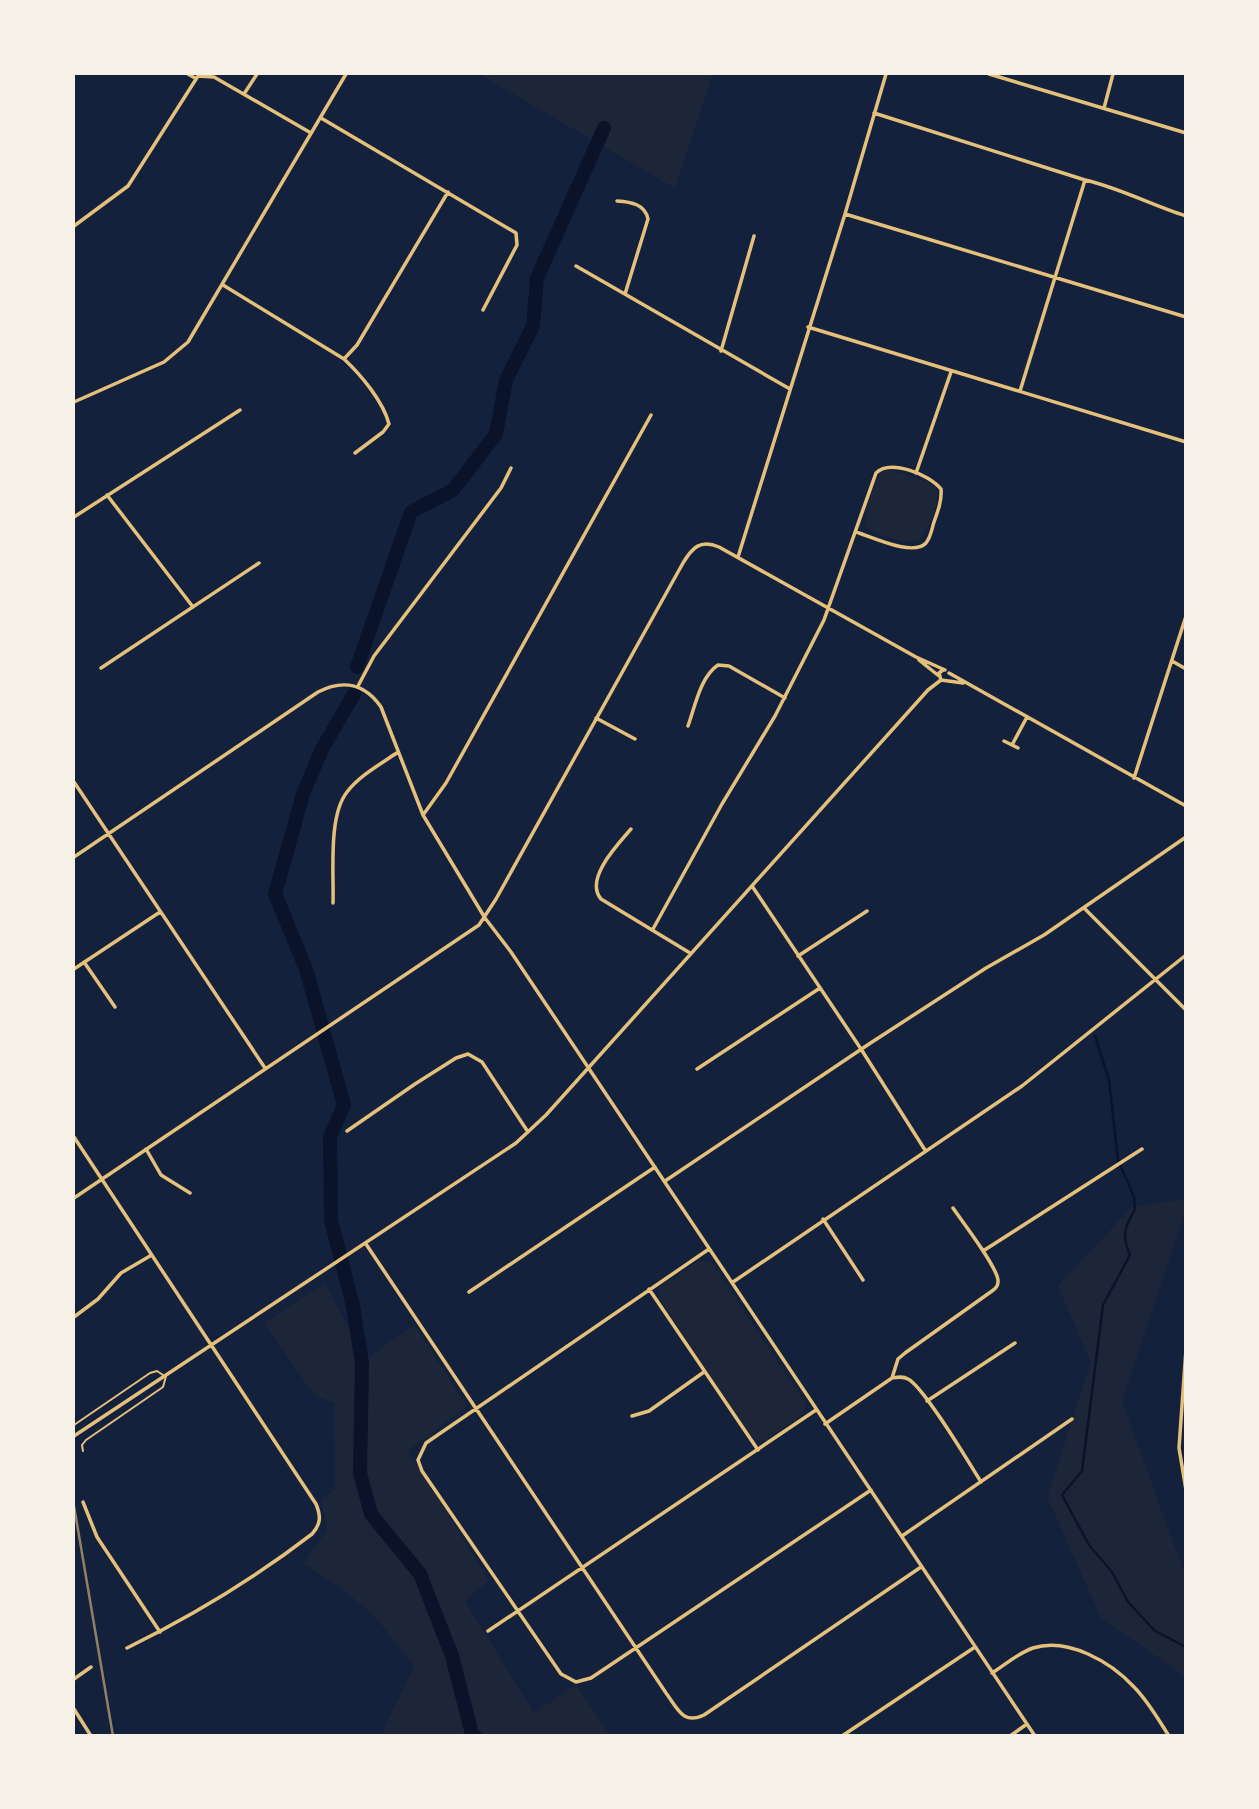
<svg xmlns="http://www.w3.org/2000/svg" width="1259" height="1809" viewBox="0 0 1259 1809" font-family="'Roboto Serif',serif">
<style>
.green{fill:#1d2539}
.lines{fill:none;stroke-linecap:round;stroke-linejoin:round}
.stream{stroke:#0b132b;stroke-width:2.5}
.river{stroke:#0b132b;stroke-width:14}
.service{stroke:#e5c07b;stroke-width:2}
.minor{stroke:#e5c07b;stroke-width:3.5}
.rail{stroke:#918062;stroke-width:2.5}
</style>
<rect width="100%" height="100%" fill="#14213d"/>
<path class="green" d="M479,74H713L675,188Z
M885,470H891L936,485C942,499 929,531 918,541C903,543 877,537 865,526C863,513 874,476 885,470Z
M1185,1199V1212L1122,1401L1185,1575V1676L1101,1618L1047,1497L1091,1363L1058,1286L1132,1207Z
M700,1260L711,1262L806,1404L803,1414L765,1440L759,1441L752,1438L658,1297V1290L661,1286Z
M325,1283L365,1360L414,1325L467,1406L408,1451L489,1580L465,1601L534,1713L576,1685L610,1735H381L414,1666L377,1619L342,1588L303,1564L327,1530L321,1500L335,1489L334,1403L314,1395L264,1323Z"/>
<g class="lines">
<path class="stream" d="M1095,1036L1109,1080L1118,1160L1134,1197L1135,1209C1125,1228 1121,1233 1130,1255L1103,1305L1082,1471L1062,1495L1089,1545L1112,1572L1128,1602L1155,1631L1186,1647"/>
<path class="river" d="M357,667L411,512L453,490L496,434L506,380L533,326L537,278L604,128
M354,694L322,749L303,794L275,894L306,969L344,1105L330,1137L331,1220L353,1306L362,1363L360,1473L371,1514L420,1574L452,1656L472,1734L475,1736"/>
<path class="service" d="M74,1425L150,1373L157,1371L163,1375
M83,1451L82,1445L86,1440L163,1387L166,1376"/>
<path class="minor" d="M188,74L195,78
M989,74L1186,133
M244,94L257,74
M1104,108L1113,74
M874,113L1085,180C1120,188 1151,205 1186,216
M321,118L516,233L517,245L483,310
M617,201C631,202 645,204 648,219L625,294
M845,214L1186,317
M74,226L128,186L198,76L214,77L311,133
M576,266L790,389
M223,285L344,359C361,375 383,401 389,424L383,432L355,453
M808,327L1186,442
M721,351L754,236
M344,359L357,345L448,192
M1020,391L1085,180
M74,402L164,362L188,342L346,74
M916,473L951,372
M107,495L193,607
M74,517L240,410
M738,557L845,214L886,74
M919,660L939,676
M1172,661L1186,669
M101,668L259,563
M943,670L939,673L941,680L963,683
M949,673L1186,806
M358,686L374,656L501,488L511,468
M596,718L635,739
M688,726C695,707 700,677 718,665L729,666L785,698
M1004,741L1018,748
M1012,745L1027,717
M1134,778L1186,616
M74,782L265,1068
M423,815L446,783L651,415
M631,829C618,844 584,879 601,899L690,953
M74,857L318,692C343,679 365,684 381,707L423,815L485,918L511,952L1035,1736
M752,886L861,1049L925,1150
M333,903C334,873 328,816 347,792C360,775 381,764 398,752
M1084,908L1186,1010
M653,929L722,804L775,716L824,620L876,473C890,459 929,474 941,489C942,500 938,511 934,522C932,528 931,537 926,543C913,557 872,537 856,532
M798,956L867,911
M84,962L115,1007
M74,969L160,912
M697,1069L820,988
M347,1131L415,1084L456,1058L468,1054L482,1062L528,1132
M74,1137L316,1504C321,1516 321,1524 312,1534C255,1578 192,1616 127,1648
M146,1149L161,1175L190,1193
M665,1181L869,1044L986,968L1044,935L1186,837
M74,1198L479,925L496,899L683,563C692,548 700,539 719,547L916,657L945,670
M823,1219L863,1280
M366,1244L666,1693C678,1709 683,1725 704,1715L921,1567
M709,1249L426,1443L418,1460L422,1471L561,1674L576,1682L591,1678L871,1490
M983,1251L1142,1149
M733,1282L1022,1086L1186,955
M649,1289L758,1450
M469,1292L655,1167
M74,1317L98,1299L121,1273L150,1256
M1186,1349L1179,1448L1186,1490
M892,1378L898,1359L905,1353L992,1291C995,1289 998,1286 998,1282C1000,1270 961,1220 953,1208
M927,1401L1015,1343
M632,1416L649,1411L704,1372
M825,1424L892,1378C898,1377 903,1376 908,1379C924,1387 969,1463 981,1482
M74,1436L516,1143L546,1115L928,690L941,680
M83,1502L97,1537L160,1632
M902,1536L1072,1419
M488,1631L816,1410
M992,1673C1005,1665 1018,1653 1033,1648C1068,1637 1111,1662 1134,1687C1148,1701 1158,1719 1169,1736
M74,1679L91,1667
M74,1709L91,1736
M842,1736L975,1647
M1010,1736L1027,1724"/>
<path class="rail" d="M74,1506L113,1736"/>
</g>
<rect width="1259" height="1809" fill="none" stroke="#f6f1e7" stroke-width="150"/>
</svg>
